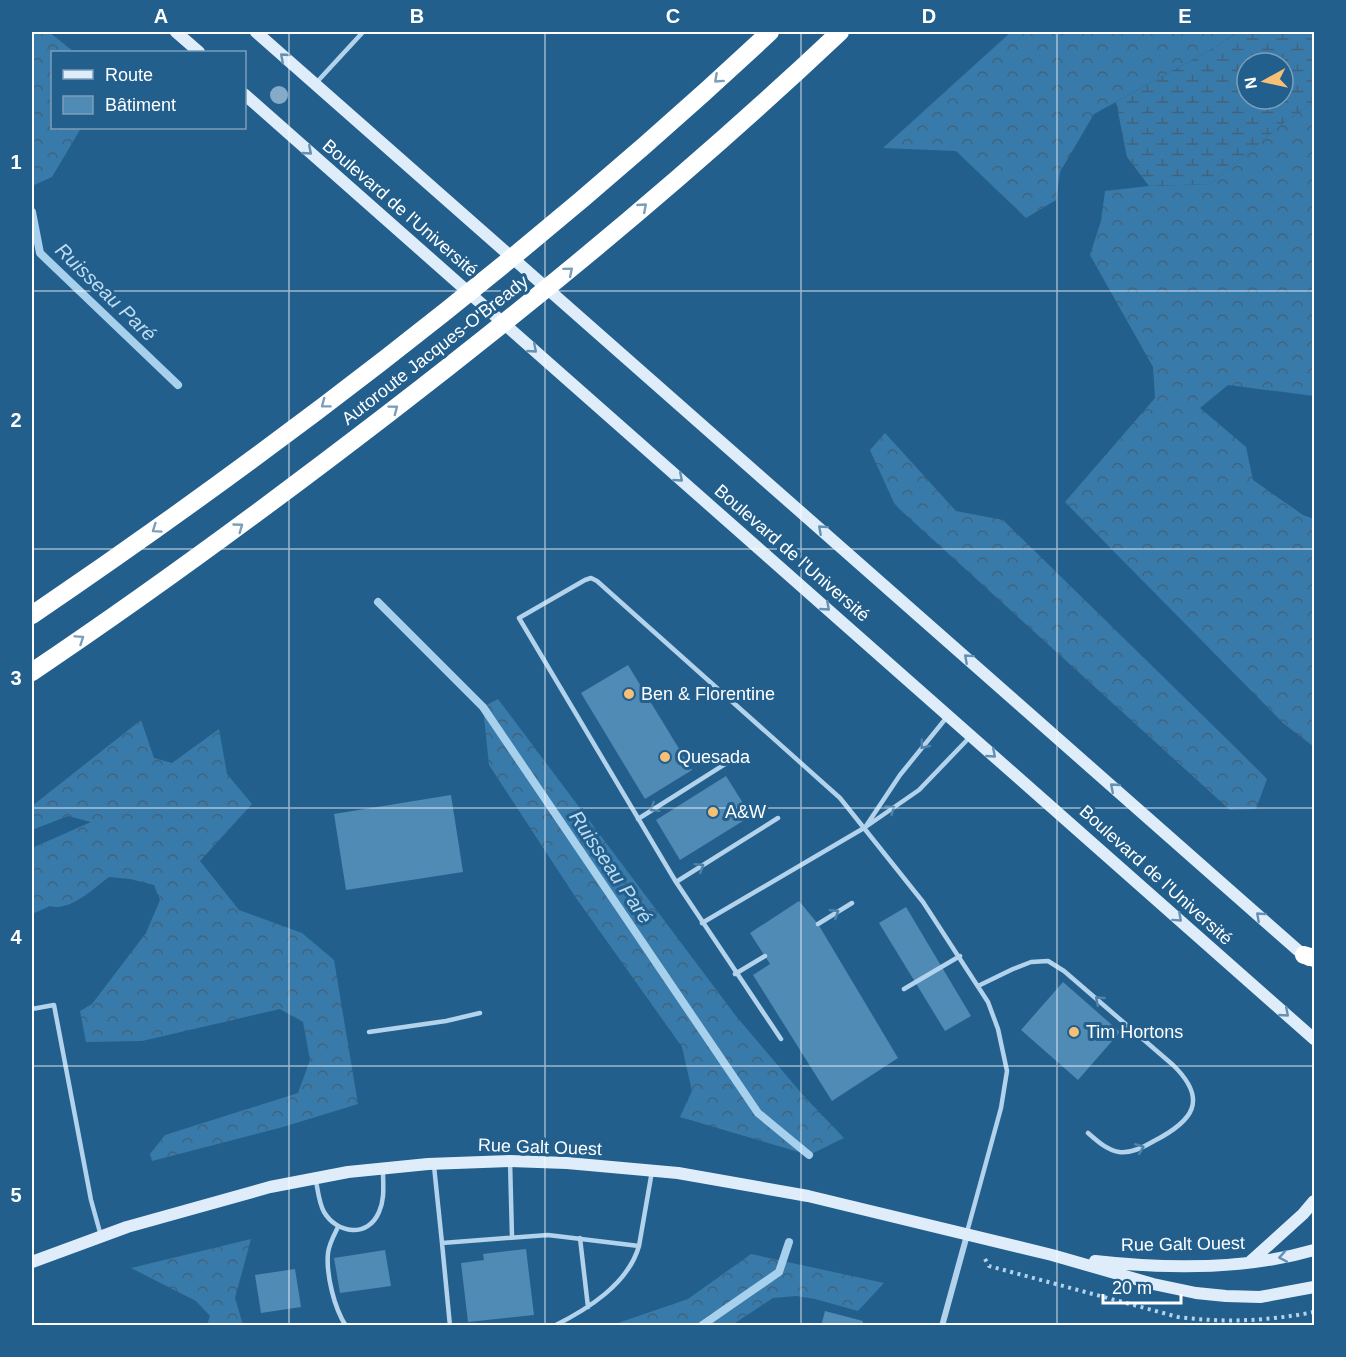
<svg xmlns="http://www.w3.org/2000/svg" width="1346" height="1357" viewBox="0 0 1346 1357" font-family="Arial,sans-serif">
<style>
.forest{fill:url(#forest-crowns)}
.wetland{fill:url(#wetland-marsh);fill-rule:evenodd}
.lines{fill:none;stroke-linecap:round;stroke-linejoin:round}
.stream{stroke:#a7d0ec;stroke-width:8}
.building{fill:#508bb6}
.path{stroke:#b2d3eb;stroke-width:4;stroke-dasharray:3 4.5;stroke-linecap:butt}
.lane{stroke:#b2d3eb;stroke-width:4.5}
.street{stroke:#b2d3eb;stroke-width:6}
.secondary{stroke:#deedf9;stroke-width:12}
.highway{stroke:#fff;stroke-width:18}
.tree{fill:#86abc8}
.oneway{stroke:#6491b3}
.oneway2{stroke:#7b9fbb}
.oneway3{stroke:#4e82a9}
.grid{fill:none;stroke:#fff;stroke-width:1.5;stroke-opacity:0.55}
.poi-dot{fill:#f6c076;stroke:#235f8d;stroke-width:2}
.labels{text-anchor:middle;stroke-width:6;stroke-linejoin:round;paint-order:stroke}
.street-label{font-size:18px;fill:#fff;stroke:#235f8d}
.poi-label{font-size:18px;fill:#fff;stroke:#235f8d;text-anchor:start}
.water-label{font-size:20px;font-style:italic;fill:#beddf2;stroke:#235f8d}
.neatline{fill:none;stroke:#fff;stroke-width:2}
.grid-label{font-size:20px;text-anchor:middle;font-weight:bold;fill:#fff}
</style>
<defs>
<pattern id="forest-crowns" width="20" height="18" patternUnits="userSpaceOnUse" patternTransform="scale(1.5)"><rect width="20" height="18" fill="#387aaa"/><path d="M2 6a3 3 0 1 1 6 0M12 15a3 3 0 1 1 6 0" fill="none" stroke="#42637b"/></pattern>
<pattern id="wetland-marsh" width="20" height="14" patternUnits="userSpaceOnUse" patternTransform="scale(1.5)"><rect width="20" height="14" fill="#387aaa"/><path d="M1 5h8M5 5V1M11 12h8M15 12V8" fill="none" stroke="#42637b"/></pattern>
</defs>
<rect width="100%" height="100%" fill="#235f8d"/>
<path class="forest" d="M32,32H49L74,52H52V128H81L52,177L32,186Z
M1011,32H1238L1214,48L1094,114L1060,172L1056,200L1026,218L956,151L883,148Z
M1314,102V396L1228,385L1200,408L1246,447L1253,480L1303,515L1314,519V747L1283,723L1065,502L1155,398L1153,367L1090,255L1101,221L1105,191L1149,186L1210,184L1286,121Z
M885,433L956,511L1003,520L1237,749L1267,779L1256,809L1230,810L895,505L870,450Z
M498,699L736,1016L802,1094L844,1138L809,1155L680,1117L692,1091L682,1047L574,895L489,765L483,707Z
M141,720L154,758L172,763L219,729L227,774L252,804L200,861L239,910L302,933L334,960L358,1104L283,1127L152,1161L150,1154L165,1135L298,1093L310,1060L303,1022L280,1009L142,1041L86,1042L80,1011L92,1004L146,933L160,900L154,885L130,879L109,877C94,888 70,912 50,906L32,914V848L91,822L68,816L32,830V806Z
M251,1239L235,1298L243,1325H207L210,1316L196,1301L131,1268Z
M751,1254L884,1283L858,1311L815,1299L796,1296L773,1298L732,1325H612L688,1299Z"/>
<path class="wetland" d="M1238,32H1314V102L1286,121L1210,184L1149,186L1127,157L1116,102L1214,48ZM1247,63H1283V99H1247Z"/>
<g class="lines">
<path class="stream" d="M32,212L40,253L178,385
M378,602L483,707L758,1113L809,1155
M701,1326L779,1272L789,1242"/>
</g>
<path class="building" d="M628,665L692,770L645,799L581,693Z
M726,776L751,816L680,860L656,820Z
M451,795L463,872L346,890L334,814Z
M799,901L818,924L898,1058L832,1101L753,975L770,964L750,933Z
M906,907L971,1016L945,1031L879,923Z
M1063,982L1120,1032L1078,1080L1021,1030Z
M526,1249L534,1315L468,1322L461,1263L484,1260L483,1254Z
M385,1250L391,1286L340,1293L334,1258Z
M295,1269L301,1307L261,1313L255,1275Z
M825,1311L863,1321L862,1326H821Z"/>
<g class="lines">
<path class="path" d="M985,1259L989,1266L1178,1317C1225,1323 1268,1321 1314,1312"/>
<path class="lane" d="M316,83L363,32
M638,819L741,754
M866,826L900,775L947,717
M676,882L778,818
M702,923L864,828L919,790L969,738
M818,924L852,903
M735,974L765,956
M978,986L1013,969L1031,962L1048,961L1064,971L1173,1065C1209,1100 1193,1121 1154,1141C1144,1147 1131,1154 1119,1152C1107,1150 1097,1141 1088,1133
M904,989L960,956
M32,1009L54,1005L91,1200L101,1236
M369,1032L446,1021L480,1013
M781,1039L676,882L519,618L585,580L591,578L597,581L840,798L923,902L988,1002L998,1029L1007,1071L1001,1108L967,1232
M510,1161L512,1237
M434,1166L442,1243L548,1235L639,1246L652,1171
M316,1181C318,1191 319,1203 324,1212C337,1234 368,1238 379,1212C385,1199 383,1185 383,1171
M338,1227C334,1235 329,1244 328,1253C326,1274 334,1308 346,1326
M580,1238L588,1307
M442,1243L450,1326
M554,1326C588,1309 628,1284 639,1246"/>
<path class="street" d="M942,1326L967,1235"/>
<path class="secondary" d="M176,32L199,52
M256,32L1309,960
M244,94L1314,1039
M1095,1261C1166,1269 1245,1270 1314,1250
M1251,1261L1303,1214L1314,1201
M32,1262L127,1227L270,1187L348,1172L428,1164L510,1161L567,1163L678,1173L808,1196L1052,1255L1153,1284L1196,1293L1226,1296L1260,1297L1314,1287"/>
<path class="highway" d="M32,615C291,439 541,246 770,32
M32,672C154,590 272,503 389,413C545,293 697,167 840,32
M1304,955L1314,958"/>
</g>
<circle class="tree" cx="279" cy="95" r="9"/>
<defs><path id="oneway-chevron" d="M-2-3.5L2.5 0L-2 3.5" fill="none" stroke-width="1.6" stroke-linecap="round" stroke-linejoin="round" transform="scale(1.5)"/></defs>
<g class="oneway">
<use href="#oneway-chevron" transform="translate(284 57) rotate(-139)"/>
<use href="#oneway-chevron" transform="translate(308 151) rotate(41)"/>
<use href="#oneway-chevron" transform="translate(533 349) rotate(41)"/>
<use href="#oneway-chevron" transform="translate(679 478) rotate(41)"/>
<use href="#oneway-chevron" transform="translate(822 529) rotate(-138)"/>
<use href="#oneway-chevron" transform="translate(826 607) rotate(41)"/>
<use href="#oneway-chevron" transform="translate(968 658) rotate(-138)"/>
<use href="#oneway-chevron" transform="translate(992 754) rotate(41)"/>
<use href="#oneway-chevron" transform="translate(1114 787) rotate(-139)"/>
<use href="#oneway-chevron" transform="translate(1260 916) rotate(-138)"/>
<use href="#oneway-chevron" transform="translate(1178 918) rotate(42)"/>
<use href="#oneway-chevron" transform="translate(1285 1013) rotate(41)"/>
<use href="#oneway-chevron" transform="translate(1283 1257) rotate(170)"/>
</g>
<g class="oneway2">
<use href="#oneway-chevron" transform="translate(718 79) rotate(138)"/>
<use href="#oneway-chevron" transform="translate(643 207) rotate(-41)"/>
<use href="#oneway-chevron" transform="translate(569 271) rotate(-40)"/>
<use href="#oneway-chevron" transform="translate(325 404) rotate(143)"/>
<use href="#oneway-chevron" transform="translate(394 409) rotate(-37)"/>
<use href="#oneway-chevron" transform="translate(239 527) rotate(-36)"/>
<use href="#oneway-chevron" transform="translate(156 529) rotate(145)"/>
<use href="#oneway-chevron" transform="translate(80 639) rotate(-34)"/>
</g>
<g class="oneway3">
<use href="#oneway-chevron" transform="translate(924 745) rotate(129)"/>
<use href="#oneway-chevron" transform="translate(654 808) rotate(148)"/>
<use href="#oneway-chevron" transform="translate(891 809) rotate(-35)"/>
<use href="#oneway-chevron" transform="translate(700 867) rotate(-32)"/>
<use href="#oneway-chevron" transform="translate(835 913) rotate(-32)"/>
<use href="#oneway-chevron" transform="translate(1099 1000) rotate(-139)"/>
<use href="#oneway-chevron" transform="translate(1140 1148) rotate(-22)"/>
</g>
<path class="grid" d="M289,32V1326M545,32V1326M801,32V1326M1057,32V1326M32,291H1314M32,549H1314M32,808H1314M32,1066H1314"/>
<g class="poi-dot">
<circle cx="629" cy="694" r="6"/>
<circle cx="665" cy="757" r="6"/>
<circle cx="713" cy="812" r="6"/>
<circle cx="1074" cy="1032" r="6"/>
</g>
<g class="labels">
<g class="street-label">
<text transform="translate(400 208) rotate(41)" y="6">Boulevard de l'Université</text>
<text transform="translate(435 350) rotate(-38)" y="6">Autoroute Jacques-O'Bready</text>
<text transform="translate(792 553) rotate(41)" y="6">Boulevard de l'Université</text>
<text transform="translate(1156 875) rotate(42)" y="6">Boulevard de l'Université</text>
<text transform="translate(540 1147) rotate(2)" y="6">Rue Galt Ouest</text>
<text transform="translate(1183 1244) rotate(-1)" y="6">Rue Galt Ouest</text>
</g>
<g class="poi-label">
<text x="641" y="700">Ben &amp; Florentine</text>
<text x="677" y="763">Quesada</text>
<text x="725" y="818">A&amp;W</text>
<text x="1086" y="1038">Tim Hortons</text>
</g>
<g class="water-label">
<text transform="translate(106 292) rotate(44)" y="7">Ruisseau Paré</text>
<text transform="translate(611 867) rotate(56)" y="7">Ruisseau Paré</text>
</g>
</g>
<rect width="1346" height="1357" fill="none" stroke="#235f8d" stroke-width="66"/>
<rect x="51" y="51" width="195" height="78" fill="#235f8d" stroke="#7b9fbb" stroke-width="1.5"/>
<rect x="63" y="70" width="30" height="9" fill="#deedf9" stroke="#7b9fbb" stroke-width="1.5"/>
<text x="105" y="81" font-size="18" fill="#ffffff">Route</text>
<rect x="63" y="96" width="30" height="18" fill="#508bb6" stroke="#7b9fbb" stroke-width="1.5"/>
<text x="105" y="111" font-size="18" fill="#ffffff">Bâtiment</text>
<g transform="translate(1265 81) rotate(262)"><circle r="28" fill="#235f8d" stroke="#7b9fbb" stroke-width="1.5"/>
<path d="M0-4.5L10 22L0 15L-10 22Z" fill="#f6c076"/>
<text y="-9" font-size="16" font-weight="bold" text-anchor="middle" fill="#ffffff">N</text>
</g>
<path d="M1103 1294v9h78v-9" fill="none" stroke="#ffffff" stroke-width="3"/>
<text x="1112" y="1294" font-size="18" fill="#ffffff" stroke="#235f8d" stroke-width="4.5" paint-order="stroke">20 m</text>
<rect x="33" y="33" width="1280" height="1291" class="neatline"/>
<g class="grid-label">
<text x="161" y="23">A</text>
<text x="417" y="23">B</text>
<text x="673" y="23">C</text>
<text x="929" y="23">D</text>
<text x="1185" y="23">E</text>
<text x="16" y="169">1</text>
<text x="16" y="427">2</text>
<text x="16" y="685">3</text>
<text x="16" y="944">4</text>
<text x="16" y="1202">5</text>
</g>
</svg>
